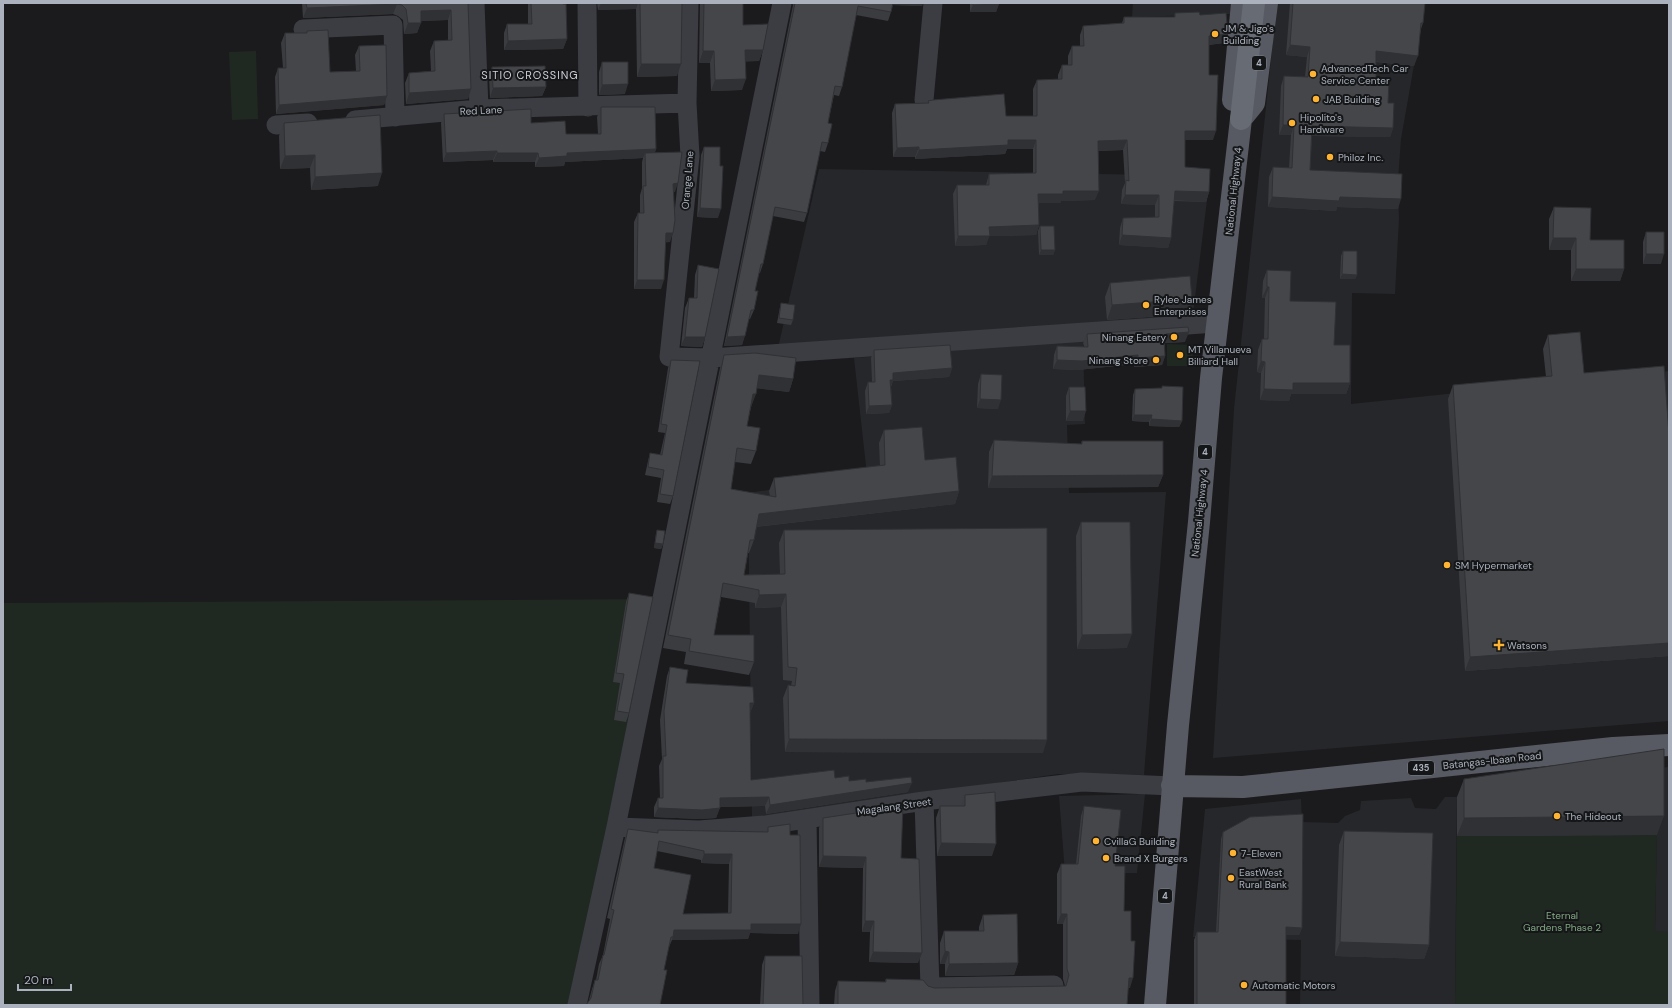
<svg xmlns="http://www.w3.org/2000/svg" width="1672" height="1008" viewBox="0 0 1672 1008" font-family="'DM Sans',sans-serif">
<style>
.built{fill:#26272a}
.green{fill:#202921}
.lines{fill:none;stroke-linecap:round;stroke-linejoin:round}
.minor{stroke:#3b3d43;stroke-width:19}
.major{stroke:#575a62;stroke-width:22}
.highway{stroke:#676b74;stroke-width:22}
.wall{fill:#3b3c40;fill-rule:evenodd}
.shaded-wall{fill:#303134}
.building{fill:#45464a;stroke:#303134;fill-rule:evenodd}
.poi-dot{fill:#feb332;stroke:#151618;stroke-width:1.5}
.labels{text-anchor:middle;stroke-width:4;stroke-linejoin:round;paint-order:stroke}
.shield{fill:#151618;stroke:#7f838c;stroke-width:1}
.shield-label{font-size:9px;font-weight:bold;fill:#acb2bd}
.poi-label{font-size:10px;fill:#acb2bd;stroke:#151618;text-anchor:start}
.street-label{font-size:10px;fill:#acb2bd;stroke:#151618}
.park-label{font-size:10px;fill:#83a984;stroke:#151618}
.neighbourhood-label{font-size:11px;letter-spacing:1px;fill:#ced1d9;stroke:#151618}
</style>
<rect width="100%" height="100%" fill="#1b1b1d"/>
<path class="built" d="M1133,3H1231L1230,14L1132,17Z
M1277,3H1425L1401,139L1398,180L1399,219L1395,294L1352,293L1351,404L1669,371V721L1213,758L1234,409Z
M819,169L1210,176L1193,314L1099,325L778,348Z
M1083,340L1085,424L1067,425L1069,493L1166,492L1144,775L1058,774L752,819L748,493L867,475L854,358Z
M1669,767V931H1655L1658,768Z
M1145,794L1137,873H1065L1059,796Z
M1445,797H1457L1455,1005H1300L1301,940L1193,937L1205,809L1301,799L1302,822L1338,823L1345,816L1360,810L1361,801L1411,798L1415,808L1436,809Z"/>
<path class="green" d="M256,51L258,119L232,120L229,52Z
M1167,344L1193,345L1192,366H1167Z
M654,599L571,1005H3V603Z
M1657,835L1655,931H1669V1005H1455L1457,836Z"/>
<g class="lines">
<path class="minor" d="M475,3L479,109
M587,3L588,107
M689,3L687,103L690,156L669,357L711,358L1216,323
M303,29L393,25L395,117
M924,100L933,3
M355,120L479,109L687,103
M276,125L308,123
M924,801L930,987L1054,985
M807,819L810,1005
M616,827L699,830L766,825L924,801L1082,782L1172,786
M577,1005L616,827L782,3"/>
<path class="major" d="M1233,100L1242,3
M1172,786L1243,787L1613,748L1669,745
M1155,1005L1178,725L1199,522L1211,378L1241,119L1254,103L1267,3"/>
<path class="highway" d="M1241,119L1254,3"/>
</g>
<path class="wall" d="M302,3H468L471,89L468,99L406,104L405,83L409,73L431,71L430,51L434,41L448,40V20L421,21L417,33L404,34L403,20L398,16L393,14L303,18Z
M528,3H563L567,39L563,49L504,50V33L507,24H528Z
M597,3H682L677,76L637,77L636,9L598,10Z
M700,3H743V25L763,50L759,61H746L742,90L711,91L710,63H699Z
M792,3H923L922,6L892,5L891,12L888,21L856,15L842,87L839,96L834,95L828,123V143L825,152L820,151L807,213L804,222L773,216L763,264L760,273H759L755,291L754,310L750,319H749L742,345L724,346L793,5Z
M970,3H999L996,12H970Z
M1290,3H1425L1423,23L1421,29L1414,66L1376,62V80L1388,103L1393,128L1390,137L1312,136L1310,170L1398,209L1337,207L1336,211L1268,207L1269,177L1273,167L1289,168L1291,135H1279L1281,86L1284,76L1305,77L1307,57L1286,55Z
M1175,13L1200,15L1224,43L1209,45V75L1213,140H1185V167L1209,192L1206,202L1174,201L1171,238L1168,248L1119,245L1120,228L1123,218L1155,217V205L1121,204L1122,190L1125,183L1123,150L1098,151L1095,200L1061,201L1060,203H1039V225L1036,235L989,236L986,245L955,246L953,194L957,185H986L989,174L1033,173V149H1007L1005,154L915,159V157H893L892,113L895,104L928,103V101L1006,116H1033V89L1037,80H1058V75L1062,65H1068V56L1072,46H1080V35L1083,26L1122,23L1124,17H1174Z
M307,31L330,72L356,71L355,55L359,46L387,96L384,105L276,114L275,77L278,68H283L281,43L285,33H306Z
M602,62L625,94L599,95V72Z
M492,67L546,87L542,96L490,98L489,77Z
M601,107L656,149L655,152L675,192H674L670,242H665L661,289H634V222L638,213H640V195L642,188V162L643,158L565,162L564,166L535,167V162H493V160L443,162L441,123L444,114L531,123L566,134H598L597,117Z
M284,123L378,186L311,190L310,168L280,169L279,136Z
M704,147L718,218L697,217L701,155Z
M1554,207L1624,269L1620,281H1571V250H1549V219Z
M1040,226L1055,250L1053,255H1039L1038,231Z
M1646,232L1661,264H1643V242Z
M1343,251L1357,275L1355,279H1340L1341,256Z
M698,265L705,337L702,347L681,346L685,308L689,298H694L695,275Z
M1267,270L1290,301L1334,345L1350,383L1346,394H1291L1289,401L1260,400L1261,373L1257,372L1258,350L1262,339H1264L1265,298H1262L1263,281Z
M1110,283L1187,314L1107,320L1105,297Z
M781,303L793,320L791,325L777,323L780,307Z
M1087,334L1185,342L1165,343V356L1162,365L1134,367V364L1078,370L1053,369L1054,355L1057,346L1084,347L1083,343Z
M1548,335L1584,373L1669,435V656L1465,671L1448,399L1453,385L1546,377L1543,349Z
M874,350L952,368L949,377L893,381L891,387L892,405L889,413L866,414L865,391L868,382H872L871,358Z
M724,355L793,379L789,392L757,388L751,407L747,426L756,451L751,464L735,462L731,489L770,496L769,491L774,478L880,466L879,443L884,430L925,460L959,491L955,504L756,527L754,540L749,553H748L744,575L780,574L779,543L784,530L1043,753L785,752L783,698L788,685L791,686L792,681L783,680L781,607L755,608V603L721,597L714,635L754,662L749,675L684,664L686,652L663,648L720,368Z
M671,360L673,496L670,504L657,502L661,478L645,475L648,461L650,453L660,455L665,433L658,432L668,368Z
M981,374L998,409L977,408L978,384Z
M1162,386L1182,421L1179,427L1149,426V422L1132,421L1133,395L1135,389L1162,388Z
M1069,387L1083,421H1066V396Z
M994,440L1081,444L1082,441L1163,475L1158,487L988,488L989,452Z
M1081,522L1127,648L1077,649L1076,536Z
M657,530L663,544L661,549L654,548L656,534Z
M629,593V713L626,722L614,720L620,683L613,682L626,602Z
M670,667L686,683L754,703L750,713L751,780L835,778L849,781L866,782L908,792L766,814L765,806L720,807L716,818L699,819L654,817V807L658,798H660L659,766L662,759L660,720L667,676Z
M1464,779L1657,835L1457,836V797Z
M965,795L992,856H937L936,818L940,806H961Z
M1084,806L1115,866L1124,911L1130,988H1128L1127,1005H834L835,991L838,981L885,982L886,979L928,986L934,988L1065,986L1063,979V924H1057V874L1061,864H1076L1081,816Z
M823,818L901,858L918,963L869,962L870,932H862L863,868L819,867V828Z
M768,827L790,835L798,934L750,933L748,939L672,940L669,947L589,1000L592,989L595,980H596L599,964L603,955L610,919L607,918L625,838L628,829L657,833L658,830L766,832ZM657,851L701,860V863L729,864L728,913L683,914L654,868Z
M1344,831L1429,945L1424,959L1335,956L1339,845Z
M1223,832L1302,928L1299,935H1286V1005H1194V940L1197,932H1216L1221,839Z
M983,915L1018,963L1014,975L945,976V964H940V943L944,931H979V927Z
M765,956L803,1005H760L762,965Z"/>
<path class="shaded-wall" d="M601,3H638L636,9L598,10Z
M892,3H923L922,6L891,5Z
M397,4L393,14L303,18L307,8Z
M999,4L996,12H970L973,5Z
M451,10L448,20L417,21L421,11Z
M408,23H421L417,33L404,34Z
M1228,34L1224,43L1205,45L1209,36Z
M567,39L563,49L504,50L508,41Z
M1290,45L1310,47L1307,57L1286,55Z
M745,50H763L759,61L741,62Z
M703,51H714L710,63H699Z
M1376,51L1418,56L1414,66L1373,61Z
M641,64H681L677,76L637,77Z
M746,79L742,90L711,91L715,80Z
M628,84L625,94L599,95L602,85Z
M546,87L542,96L490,98L493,88Z
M471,89L468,99L406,104L409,93Z
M387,96L384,105L276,114L279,105Z
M1283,125H1294L1291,135H1279Z
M1312,126L1393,128L1390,137L1309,136Z
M1185,131H1216L1213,140H1181Z
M1008,140H1036L1033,149H1007L1005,154L915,159L919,150Z
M1127,140L1123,150L1095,151L1098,141Z
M919,147L915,157H893L897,148Z
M656,149L653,158L645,153L643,158L565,162L564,166L535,167L539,158L567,153Z
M497,151L493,160L443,162L446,153Z
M497,153H538L535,162H493Z
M315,155L310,168L280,169L285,156Z
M382,173L378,186L311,190L315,177Z
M678,183L675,192L670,193L673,184Z
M1063,191H1099L1095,200L1061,201L1060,203H1035L1038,194Z
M1175,191L1209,192L1206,202L1171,200Z
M1125,195H1159L1155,205L1121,204Z
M1272,197H1340L1401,199L1398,209L1337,207L1336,211L1268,207Z
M700,208L721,209L718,218L697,217Z
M1039,225L1036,235L989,236L986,245L955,246L958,236L989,227Z
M666,233H673L670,242L662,243Z
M1122,235L1171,238L1168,248L1119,245Z
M1553,238H1576L1571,250H1549Z
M1041,250H1055L1053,255H1039Z
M1646,254H1664L1661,264H1643Z
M1576,269H1624L1620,281H1571Z
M1342,274L1357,275L1355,279H1340Z
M637,280H664L661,289H634Z
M1267,287H1269L1265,298H1262Z
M1192,299L1187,314L1107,320L1112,305Z
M1189,332L1185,342L1165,343L1162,350L1166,334Z
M745,336L742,345L724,346L727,337Z
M685,337H705L702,347L681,346Z
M1138,355L1134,364L1078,370L1053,369L1057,360Z
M1165,356L1162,365L1134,367L1138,358Z
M1261,361L1265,362L1261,373L1257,372Z
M952,368L949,377L893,381L890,388H887L893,373Z
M759,375L793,379L789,392L754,388Z
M1293,383H1350L1346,394H1291L1289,401L1260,400L1264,389Z
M753,394H756L751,407H749Z
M980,399L1001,400L998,409L977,408Z
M892,405L889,413L866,414L869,406Z
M1070,411H1086L1083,421H1066Z
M1134,415H1152L1149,422L1132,421Z
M1151,419L1182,421L1179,427L1149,426Z
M1163,475L1158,487L988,488L992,476Z
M959,491L955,504L754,527L759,514Z
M655,543L663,544L661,549L654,548Z
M786,594L781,607L755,608L759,595Z
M1132,634L1127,648L1077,649L1082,635Z
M1669,643V656L1465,671L1470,657Z
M750,703H754L750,713H746Z
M789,739L1047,740L1043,753L785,752Z
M912,783L908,792L766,814L770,805Z
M769,797L765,806L716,807L720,798Z
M658,808H720L716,818L699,819L654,817Z
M1664,816L1657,835L1457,836L1464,818Z
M941,843L996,844L992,856H937Z
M704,854H732L729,864L701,863Z
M823,856L866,857L863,868L819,867Z
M1061,914H1067L1063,924H1057Z
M865,921H874L870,932H862Z
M751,924H801L798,934L750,933L748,939L672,940L674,930Z
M1286,927L1302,928L1299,935H1283Z
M1340,942L1429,945L1424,959L1335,956Z
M945,951L949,952L945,964H940Z
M873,952L922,953L918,963L869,962Z
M1018,963L1014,975L945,976L949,964Z
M1129,978H1133L1130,988H1125Z"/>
<path class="building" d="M306,3H468L471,89L409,93V73L435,71L434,41L452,40L451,10L421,11V23H408L406,9L402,5L397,4L307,8Z
M531,3H563V4H566L567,39L508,41L507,24H532Z
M640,3H682L681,64H641Z
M704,3H743V25L768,24L763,50H745L746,79L715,80L714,51H703Z
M795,3H893L891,12L858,6L842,87L835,86L828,123L832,124L828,143L822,142L807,213L775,207L763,264H761L755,291H758L754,310H751L745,336L727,337Z
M973,3H999V4L973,5Z
M1293,3H1425L1423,23H1421L1418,56L1376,51V80L1389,81L1388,103H1394L1393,128L1312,126L1310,170L1402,174L1401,199L1340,197L1339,201L1272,197L1273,167L1292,168L1294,125H1283L1284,76L1308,77L1310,47L1290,45Z
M1199,12L1200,15L1226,13L1228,34L1209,36V75H1218L1216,131H1185V167L1210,169L1209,192L1175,191L1171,238L1122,235L1123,218L1159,217V195H1125L1126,180L1129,181L1127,140L1098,141L1099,191H1063V194H1038L1039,225L989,227L990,236H958L957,185H989V174L1036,173V140H1008V145L919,150V147L897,148L895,104L929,103L928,101L933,100L1004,94L1006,116H1037V80L1062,79V65H1072V46H1084L1083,26L1124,23V17H1175V13Z
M328,30L330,72L360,71L359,46L386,45L387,96L279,105L278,68H286L285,33H307V31Z
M602,62H628V84L602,85Z
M545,66L546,87L493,88L492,67Z
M601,107H655L656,149L567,153V156L539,158L538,153H497V151L446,153L444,114L531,109V123L565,121L566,134H601Z
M380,115L382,173L315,177V155L285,156L284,123Z
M704,147H720V166H723L721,209L700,208Z
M682,152L678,183L673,184L675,220L673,233H666L664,280H637L638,213H644L643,186H646L645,153Z
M1554,207L1591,208L1590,240H1624V269H1576V238H1553Z
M1040,226H1054L1055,250H1041Z
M1646,232H1664V254H1646Z
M1343,251H1357V275L1342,274Z
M698,265L719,269L705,337H685L689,298H697Z
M1267,270L1291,271L1290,301L1336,302L1334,345H1350V383H1293V390L1264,389L1265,362L1261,361L1262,339H1268L1269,287H1267Z
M1190,276L1192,299L1112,305L1110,283Z
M781,303L795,305L793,320L779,318Z
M1188,327L1189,332L1166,334V340H1164L1165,356L1138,358V355L1082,361L1057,360V346L1088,347L1087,334Z
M1580,332L1584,373L1664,366L1669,435V643L1470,657L1453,385L1552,376L1548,335Z
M950,345L952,368L893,373V380H890L892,405L869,406L868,382H875L874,350Z
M755,353L796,358L793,379L759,375L756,394H753L747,426L760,428L756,451L737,448L731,489L776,497L774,478L885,465L884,430L922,427L925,460L956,457L959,491L759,514L754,540H750L744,575L785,574L784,530L1047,528V740L789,739L788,685L795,686L797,668L788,667L786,594L759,595V590L723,583L714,635H754V662L689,651L691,639L668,635L724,355Z
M671,360L700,361L673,496L660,494L664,470L648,467L650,453L662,455L667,425L661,424Z
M981,374L1002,375L1001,400L980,399Z
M1162,386L1183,387L1182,421L1151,419L1152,415H1134L1135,389L1162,388Z
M1069,387H1085L1086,411H1070Z
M994,440L1082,444V441H1163V475L992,476Z
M1081,522H1130L1132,634L1082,635Z
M657,530L665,531L663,544L655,543Z
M629,593L653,597L629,713L617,711L624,674L616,673Z
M670,667L688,670L686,683L753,687L754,703H750L751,780L834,770L835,778L849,776V781L866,779V782L911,777L912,783L770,805L769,797L720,798V808L702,810L658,808V798H663V756H666L664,711Z
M1664,749V816L1464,818V779Z
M995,792L996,844L941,843L940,806H965V795Z
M903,806L901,858L919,859L922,953L873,952L874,921H865L866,857L823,856V818Z
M1084,806L1121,810L1115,866H1125L1124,911H1131V941H1135L1133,978H1129L1127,1005H838V981L886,982V979L923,980L928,986L934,988L1066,986L1069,975L1067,969V914H1061V864H1078Z
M1303,814L1302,928L1286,927V1005H1197V932H1218L1223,832L1250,817Z
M790,824V835H800L801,924H751V930H674L673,937H671L664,970H667L660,1005H586L591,998L595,980H598L603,955H604L614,910L611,909L628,829L658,833V830L768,832V827ZM659,841L704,851V854H732L731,913L683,914L691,875L654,868Z
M1344,831L1433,833L1429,945L1340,942Z
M1017,914L1018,963L949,964V952L945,951L944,931H984L983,915Z
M765,956H802L803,1005H763Z"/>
<g class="poi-dot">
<circle cx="1215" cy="34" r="4"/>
<circle cx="1313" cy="74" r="4"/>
<circle cx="1316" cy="99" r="4"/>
<circle cx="1292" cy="123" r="4"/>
<circle cx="1330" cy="157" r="4"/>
<circle cx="1146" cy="305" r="4"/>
<circle cx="1174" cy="337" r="4"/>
<circle cx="1180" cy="355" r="4"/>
<circle cx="1156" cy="360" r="4"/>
<circle cx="1447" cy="565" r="4"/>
<path d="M1497 639h4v4h4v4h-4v4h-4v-4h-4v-4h4z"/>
<circle cx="1557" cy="816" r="4"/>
<circle cx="1096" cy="841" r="4"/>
<circle cx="1233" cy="853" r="4"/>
<circle cx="1106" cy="858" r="4"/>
<circle cx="1231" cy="878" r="4"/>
<circle cx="1244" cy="985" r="4"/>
</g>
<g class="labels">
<g class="shield">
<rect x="1252" y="56" width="14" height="14" rx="3"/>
<rect x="1198" y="445" width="14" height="14" rx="3"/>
<rect x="1408" y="761" width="26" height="14" rx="3"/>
<rect x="1158" y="889" width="14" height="14" rx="3"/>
</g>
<g class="shield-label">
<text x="1259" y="66">4</text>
<text x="1205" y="455">4</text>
<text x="1421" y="771">435</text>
<text x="1165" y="899">4</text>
</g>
<g class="poi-label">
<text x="1223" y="32">JM &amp; Jigo's<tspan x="1223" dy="12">Building</tspan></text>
<text x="1321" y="72">AdvancedTech Car<tspan x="1321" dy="12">Service Center</tspan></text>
<text x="1324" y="103">JAB Building</text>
<text x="1300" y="121">Hipolito's<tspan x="1300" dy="12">Hardware</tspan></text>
<text x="1338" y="161">Philoz Inc.</text>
<text x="1154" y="303">Rylee James<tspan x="1154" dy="12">Enterprises</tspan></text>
<text x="1166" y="341" text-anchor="end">Ninang Eatery</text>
<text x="1188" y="353">MT Villanueva<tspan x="1188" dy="12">Billiard Hall</tspan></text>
<text x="1148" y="364" text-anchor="end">Ninang Store</text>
<text x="1455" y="569">SM Hypermarket</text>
<text x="1507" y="649">Watsons</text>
<text x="1565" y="820">The Hideout</text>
<text x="1104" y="845">CvillaG Building</text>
<text x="1241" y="857">7-Eleven</text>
<text x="1114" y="862">Brand X Burgers</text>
<text x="1239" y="876">EastWest<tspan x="1239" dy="12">Rural Bank</tspan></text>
<text x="1252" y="989">Automatic Motors</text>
</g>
<g class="street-label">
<text transform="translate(481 110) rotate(-3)" y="4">Red Lane</text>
<text transform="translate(687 180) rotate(-85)" y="4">Orange Lane</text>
<text transform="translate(1233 191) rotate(-84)" y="4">National Highway 4</text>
<text transform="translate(1199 513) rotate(-84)" y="4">National Highway 4</text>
<text transform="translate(1492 760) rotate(-6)" y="4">Batangas-Ibaan Road</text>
<text transform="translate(894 806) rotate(-8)" y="4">Magalang Street</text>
</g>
<g class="park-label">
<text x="1562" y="919">Eternal<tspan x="1562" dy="12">Gardens Phase 2</tspan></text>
</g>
<g class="neighbourhood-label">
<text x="530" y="79">SITIO CROSSING</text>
</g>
</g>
<rect width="1672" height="1008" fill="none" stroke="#acb2bd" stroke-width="8"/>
<path d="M18 984v6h53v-6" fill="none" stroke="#acb2bd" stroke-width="2"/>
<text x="24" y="984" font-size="12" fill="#acb2bd" stroke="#151618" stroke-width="3" paint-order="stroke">20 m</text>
</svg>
